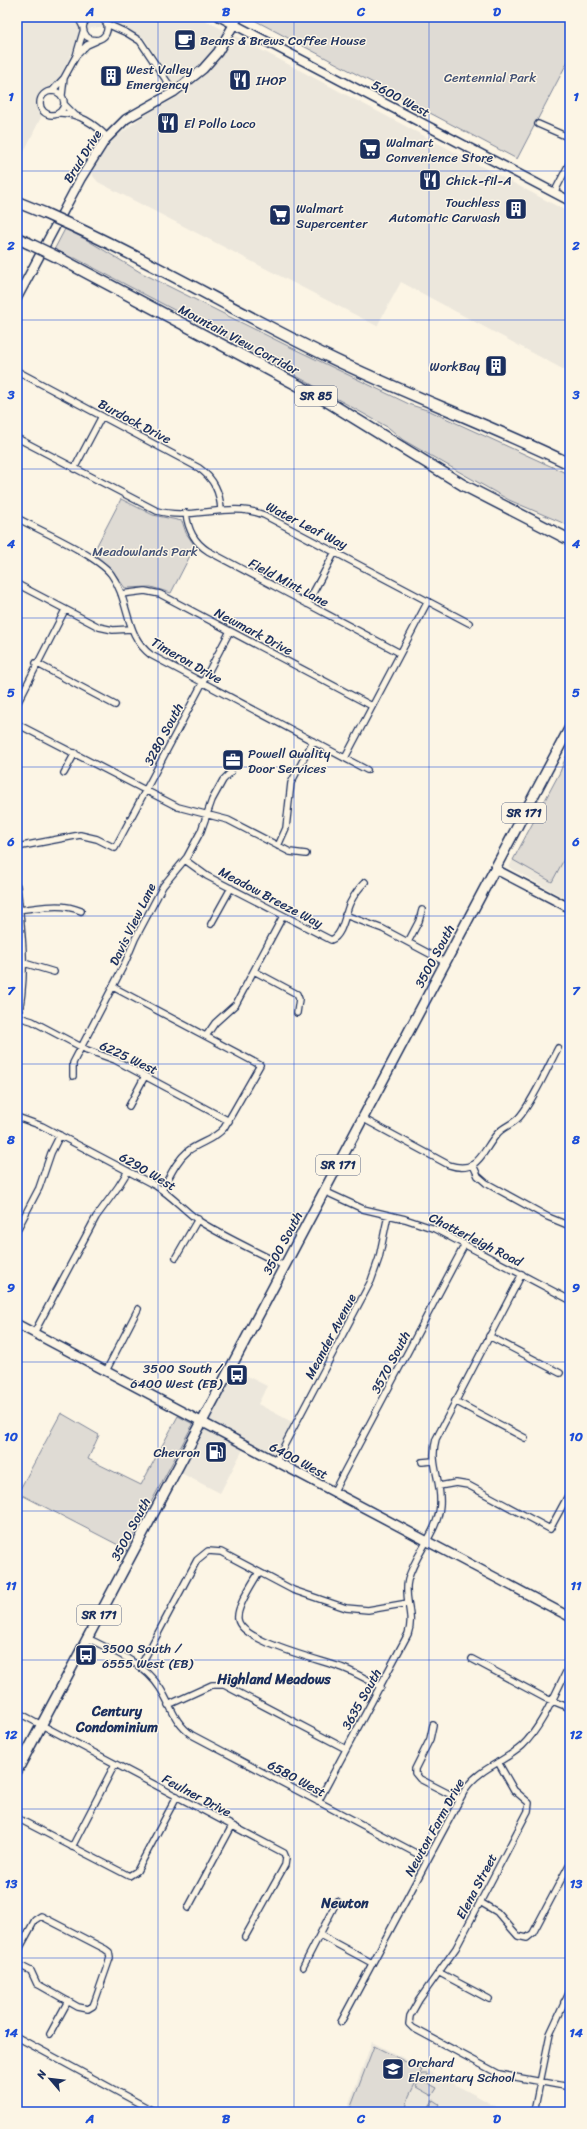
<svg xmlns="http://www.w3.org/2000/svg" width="587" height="2129" viewBox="0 0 587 2129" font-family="Sriracha,sans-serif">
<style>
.built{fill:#ece7dc}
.green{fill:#dfdbd4;stroke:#7d8599}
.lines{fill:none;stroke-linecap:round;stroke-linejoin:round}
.street-casing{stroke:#1b2f5e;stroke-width:8}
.secondary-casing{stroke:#1b2f5e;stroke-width:11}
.primary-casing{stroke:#1b2f5e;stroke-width:12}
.highway-casing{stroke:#1b2f5e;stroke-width:13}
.street{stroke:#fcf5e5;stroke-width:5.5}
.secondary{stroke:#fcf5e5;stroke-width:8}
.primary{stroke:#fcf5e5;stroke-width:9}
.highway{stroke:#fcf5e5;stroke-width:10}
.highway-bridge-casing{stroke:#1b2f5e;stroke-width:13;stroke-linecap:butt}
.highway-bridge{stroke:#fcf5e5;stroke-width:10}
.grid{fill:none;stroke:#1d4ed8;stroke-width:1;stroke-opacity:0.55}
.labels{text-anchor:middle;stroke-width:3;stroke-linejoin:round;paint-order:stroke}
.shield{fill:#fcf5e5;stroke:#5e6a86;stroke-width:1}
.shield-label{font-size:12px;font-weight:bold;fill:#1b2f5e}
.poi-label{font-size:13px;fill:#1b2f5e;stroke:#fcf5e5;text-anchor:start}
.park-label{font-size:13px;fill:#425176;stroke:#fcf5e5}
.street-label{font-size:13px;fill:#1b2f5e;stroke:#fcf5e5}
.neighbourhood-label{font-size:14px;font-weight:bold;fill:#1b2f5e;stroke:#fcf5e5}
.neatline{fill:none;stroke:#1d4ed8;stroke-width:1.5}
.grid-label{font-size:13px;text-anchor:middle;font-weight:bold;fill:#1d4ed8}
</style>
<rect width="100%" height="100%" fill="#fcf5e5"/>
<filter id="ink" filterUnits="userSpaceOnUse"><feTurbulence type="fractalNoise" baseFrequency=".025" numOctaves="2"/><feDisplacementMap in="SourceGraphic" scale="8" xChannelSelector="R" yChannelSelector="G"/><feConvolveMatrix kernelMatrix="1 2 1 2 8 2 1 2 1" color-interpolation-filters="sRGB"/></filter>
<g filter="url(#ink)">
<path class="built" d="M17,17H199L570,213V373L401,282L377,326L98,182L93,176V169L99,158L116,137L142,117L183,94L170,78L145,39L124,26L115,25L91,28L78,41L57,82L51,87L41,91L36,103L42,115L23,154L17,152Z
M560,772L570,777V901L509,867Z
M233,1369L267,1386L258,1404L292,1422L276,1454L248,1440L220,1493L179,1472Z
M372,2042L477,2096L505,2112H346Z"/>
<path class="green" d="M254,17H570V57L517,159L256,21Z
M65,229L87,240L140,272L284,344L411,405L430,411L570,475V526L509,500L403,440L389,428L243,346L75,258L70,259L54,250Z
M121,499L153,515L182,521L186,533L195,546L171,593L151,587L125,588L110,567L93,553Z
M570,746V835L567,838L570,840V848L552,882L513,860L560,772Z
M61,1413L99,1435L88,1459L141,1485L178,1416L193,1424L126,1549L18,1493Z
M374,2046L422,2070L409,2096L405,2112H349Z
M422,2074H427L429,2078L424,2081L437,2088L432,2096L416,2087Z
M433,2100L439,2104L435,2112H426Z"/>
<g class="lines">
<g class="street-casing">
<path id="street" d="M78,17L83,27
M90,17C82,22 81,30 87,37C98,44 109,37 107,24L101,17
M107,24L127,33L140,41L174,92
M76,56L87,45L96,41
M40 103a12 12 0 1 1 24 0a12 12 0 1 1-24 0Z
M52,91L64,78
M62,95L64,78L76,56L83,32
M65,105L75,115
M60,113C78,113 95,124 107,137
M538,124L570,138
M554,193L570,162
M17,371L199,468C214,479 220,492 221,510
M17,438L157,511C192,521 229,501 264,515L469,623
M74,469L102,416
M186,513C188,530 194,542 208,551L400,653
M17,518C41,531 96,555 111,574C130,600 124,635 151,655L367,770
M17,584L99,627L113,630L131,629
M121,594L145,591L160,594L372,706
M307,604L335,552
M36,663L115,705
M17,704L65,610
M17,724L178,807L228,820L290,852L306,854
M345,758L428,601
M64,773L75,753
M278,846L286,828L291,783L313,741
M17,847L80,835L97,839L115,848L230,631
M185,860L207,876L331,940C343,936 345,913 350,903C354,895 358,889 365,882
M17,886C22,931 28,976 17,1021
M17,910C39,908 61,902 81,911
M345,915L383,929L445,962
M211,924L231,888
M408,942L419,921L422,910
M24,963L54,972
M254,971L297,994L299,999L297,1013
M113,987L260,1065L224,1128C214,1140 200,1142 188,1151C176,1161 170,1176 162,1190
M18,1017L32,1021L87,1050L115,1060L229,1121
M206,1036L215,1023L236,1004L283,916
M73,1076V1063L125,963L135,939L163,886L187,857L201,831L212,800L223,780L231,772
M129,1106L145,1076
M17,1117L42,1126L156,1186C172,1196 184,1210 199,1221C226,1238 256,1251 284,1266
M362,1118L449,1165C479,1175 482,1151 497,1134C503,1126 515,1124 521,1115C535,1097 547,1069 558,1048
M473,1165L478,1176L486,1183L548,1217L570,1226
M324,1191L363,1209L405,1219L435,1229L570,1300
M17,1230L39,1188L51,1153L60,1135
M176,1257L198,1219
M34,1333L96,1217L118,1187L128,1171
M489,1336L560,1373
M106,1371L138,1309
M455,1401L525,1438
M276,1461L371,1281L379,1258L388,1215
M422,1462L433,1461
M439,1486L456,1483L468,1485L550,1529L570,1492
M334,1491L465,1244
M259,1572C253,1583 236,1607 238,1619C241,1642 322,1660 343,1668C356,1673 368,1680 381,1687
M87,1638C113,1651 143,1662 160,1688C171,1705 174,1723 192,1735L427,1859
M472,1659L545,1698L570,1708
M140,1667L197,1560L208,1551L221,1552L293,1590L346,1608L368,1610L408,1603
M168,1705L212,1685H224L346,1749
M17,1712L284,1853L286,1858L285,1865L245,1937
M433,1725L430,1739L415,1769V1773L420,1779L459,1799
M498,1762L514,1790L529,1803L528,1811L456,1948L419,2000L410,2016L409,2024L413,2028L499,2074L570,2087
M318,1802L408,1634C415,1615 403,1598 408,1580C415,1553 438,1533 440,1505C442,1481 429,1464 436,1439L522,1274
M17,1818L129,1876L137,1871L177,1796
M72,1847L115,1764
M480,1902L497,1912L518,1936L527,1938L533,1933L570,1863
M188,1908L232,1826
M320,1935L372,1963
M17,1953L35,1920L41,1916L105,1949L109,1952L110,1958L95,2001L93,2006L88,2009L78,2007L41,1986L37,1984L31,1971L17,1964
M303,1967L337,1901
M440,1973L489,1999
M564,2002L570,2005
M341,2022L466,1788C480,1768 504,1762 522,1746C543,1726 557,1689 570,1664
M50,2034L68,2001
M17,2037L155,2112
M17,2112H18
M534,2112L550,2034L570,1991"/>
</g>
<g class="secondary-casing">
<path id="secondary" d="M220,17L570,201
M17,298L81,178L105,140L126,119L174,92L203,69L218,52L238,17
M495,869L570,908
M17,1324L570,1617"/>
</g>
<g class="primary-casing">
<path id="primary" d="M17,1771L570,727"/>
</g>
<g class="highway-casing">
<path id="highway" d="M17,202L44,213
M75,227C160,266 242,315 327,356C407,395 490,425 570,464
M17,238L28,243
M59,258L320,397L463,485L570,540"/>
</g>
<use href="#street" class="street"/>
<use href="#secondary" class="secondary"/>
<use href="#primary" class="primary"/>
<use href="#highway" class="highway"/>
<g class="highway-bridge-casing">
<path id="highway-bridge" d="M44,213L75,227
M28,243L59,258"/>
</g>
<use href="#highway-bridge" class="highway-bridge"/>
</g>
</g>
<path class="grid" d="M158,17V2112M294,17V2112M429,17V2112M17,171H570M17,320H570M17,469H570M17,618H570M17,767H570M17,916H570M17,1064H570M17,1213H570M17,1362H570M17,1511H570M17,1660H570M17,1809H570M17,1958H570"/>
<defs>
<g id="cafe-square" transform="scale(1.15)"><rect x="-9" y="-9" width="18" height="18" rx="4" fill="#1b2f5e" stroke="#fcf5e5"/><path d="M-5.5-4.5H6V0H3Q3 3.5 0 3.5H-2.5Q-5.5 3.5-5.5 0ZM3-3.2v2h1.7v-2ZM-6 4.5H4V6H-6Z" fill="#fff"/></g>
<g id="building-square" transform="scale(1.15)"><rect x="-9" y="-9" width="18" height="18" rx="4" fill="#1b2f5e" stroke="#fcf5e5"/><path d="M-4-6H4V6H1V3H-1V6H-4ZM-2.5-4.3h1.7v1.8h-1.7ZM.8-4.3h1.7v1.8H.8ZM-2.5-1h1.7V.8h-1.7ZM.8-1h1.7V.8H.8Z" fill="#fff"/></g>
<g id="restaurant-square" transform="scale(1.15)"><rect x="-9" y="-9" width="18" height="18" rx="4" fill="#1b2f5e" stroke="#fcf5e5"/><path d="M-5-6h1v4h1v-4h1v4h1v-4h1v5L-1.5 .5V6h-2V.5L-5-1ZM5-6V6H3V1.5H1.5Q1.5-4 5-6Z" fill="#fff"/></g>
<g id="supermarket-square" transform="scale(1.15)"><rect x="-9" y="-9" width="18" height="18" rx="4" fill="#1b2f5e" stroke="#fcf5e5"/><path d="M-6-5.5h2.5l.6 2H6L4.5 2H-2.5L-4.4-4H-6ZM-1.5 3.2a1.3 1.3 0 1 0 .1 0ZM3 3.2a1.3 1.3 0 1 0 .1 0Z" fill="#fff"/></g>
<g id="office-square" transform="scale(1.15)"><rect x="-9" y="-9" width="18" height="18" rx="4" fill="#1b2f5e" stroke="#fcf5e5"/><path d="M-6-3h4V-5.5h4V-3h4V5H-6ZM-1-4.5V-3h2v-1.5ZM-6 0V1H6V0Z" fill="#fff"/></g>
<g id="bus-square" transform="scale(1.15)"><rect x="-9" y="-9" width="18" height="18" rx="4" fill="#1b2f5e" stroke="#fcf5e5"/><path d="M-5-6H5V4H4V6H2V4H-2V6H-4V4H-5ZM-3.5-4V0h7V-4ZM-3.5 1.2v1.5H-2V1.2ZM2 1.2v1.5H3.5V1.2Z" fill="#fff"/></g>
<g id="fuel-square" transform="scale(1.15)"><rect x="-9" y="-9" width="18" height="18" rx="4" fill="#1b2f5e" stroke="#fcf5e5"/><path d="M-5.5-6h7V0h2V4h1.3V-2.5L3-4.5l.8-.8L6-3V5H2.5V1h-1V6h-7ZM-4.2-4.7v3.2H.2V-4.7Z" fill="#fff"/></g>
<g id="school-square" transform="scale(1.15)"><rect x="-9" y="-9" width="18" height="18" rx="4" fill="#1b2f5e" stroke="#fcf5e5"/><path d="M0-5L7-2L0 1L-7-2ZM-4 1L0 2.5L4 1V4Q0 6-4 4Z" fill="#fff"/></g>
</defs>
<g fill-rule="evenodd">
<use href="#cafe-square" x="185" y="40"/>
<use href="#building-square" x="111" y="76"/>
<use href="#restaurant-square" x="240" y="80"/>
<use href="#restaurant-square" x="168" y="123"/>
<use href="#supermarket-square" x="370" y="149"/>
<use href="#restaurant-square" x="430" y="180"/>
<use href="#building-square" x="516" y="209"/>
<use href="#supermarket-square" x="280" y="215"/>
<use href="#building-square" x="496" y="366"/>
<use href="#office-square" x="233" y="760"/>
<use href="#bus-square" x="237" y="1375"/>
<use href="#fuel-square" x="216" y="1452"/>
<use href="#bus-square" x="86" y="1655"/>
<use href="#school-square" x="393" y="2069"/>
</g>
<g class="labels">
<g class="shield">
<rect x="295" y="386" width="42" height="20" rx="3"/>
<rect x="502" y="803" width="44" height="20" rx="3"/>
<rect x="316" y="1155" width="44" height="20" rx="3"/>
<rect x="77" y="1605" width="44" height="20" rx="3"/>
</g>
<g class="shield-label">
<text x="316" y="400">SR 85</text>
<text x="524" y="817">SR 171</text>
<text x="338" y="1169">SR 171</text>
<text x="99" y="1619">SR 171</text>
</g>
<g class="poi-label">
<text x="200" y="45">Beans &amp; Brews Coffee House</text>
<text x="126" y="74">West Valley<tspan x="126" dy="15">Emergency</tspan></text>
<text x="256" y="85">IHOP</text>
<text x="184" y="128">El Pollo Loco</text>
<text x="386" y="147">Walmart<tspan x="386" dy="15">Convenience Store</tspan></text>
<text x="446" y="185">Chick-fil-A</text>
<text x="500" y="207" text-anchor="end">Touchless<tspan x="500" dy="15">Automatic Carwash</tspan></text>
<text x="296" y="213">Walmart<tspan x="296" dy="15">Supercenter</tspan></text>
<text x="480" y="371" text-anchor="end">WorkBay</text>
<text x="248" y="758">Powell Quality<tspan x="248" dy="15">Door Services</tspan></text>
<text x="222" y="1373" text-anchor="end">3500 South /<tspan x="222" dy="15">6400 West (EB)</tspan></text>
<text x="200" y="1457" text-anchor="end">Chevron</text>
<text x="102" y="1653">3500 South /<tspan x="102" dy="15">6555 West (EB)</tspan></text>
<text x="408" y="2067">Orchard<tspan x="408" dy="15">Elementary School</tspan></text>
</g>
<g class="park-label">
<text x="490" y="82">Centennial Park</text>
<text x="145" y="556">Meadowlands Park</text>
</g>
<g class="street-label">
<text transform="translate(401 98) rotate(28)" y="5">5600 West</text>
<text transform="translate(82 156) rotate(-58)" y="5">Brud Drive</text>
<text transform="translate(239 339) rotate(28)" y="5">Mountain View Corridor</text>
<text transform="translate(135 421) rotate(28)" y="5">Burdock Drive</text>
<text transform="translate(307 525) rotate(27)" y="5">Water Leaf Way</text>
<text transform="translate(289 582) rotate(28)" y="5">Field Mint Lane</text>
<text transform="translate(254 631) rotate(28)" y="5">Newmark Drive</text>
<text transform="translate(187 660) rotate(30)" y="5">Timeron Drive</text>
<text transform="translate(163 734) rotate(-62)" y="5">3280 South</text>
<text transform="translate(271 897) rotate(28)" y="5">Meadow Breeze Way</text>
<text transform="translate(132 924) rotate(-64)" y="5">Davis View Lane</text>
<text transform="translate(434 956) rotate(-62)" y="5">3500 South</text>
<text transform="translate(129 1057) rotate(25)" y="5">6225 West</text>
<text transform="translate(148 1171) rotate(30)" y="5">6290 West</text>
<text transform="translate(476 1239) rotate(27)" y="5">Chatterleigh Road</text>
<text transform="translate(282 1243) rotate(-62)" y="5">3500 South</text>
<text transform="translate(330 1336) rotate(-62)" y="5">Meander Avenue</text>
<text transform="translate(390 1362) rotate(-62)" y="5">3570 South</text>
<text transform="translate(299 1460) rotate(28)" y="5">6400 West</text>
<text transform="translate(130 1529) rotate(-62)" y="5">3500 South</text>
<text transform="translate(361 1699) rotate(-61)" y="5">3635 South</text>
<text transform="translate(297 1778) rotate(28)" y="5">6580 West</text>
<text transform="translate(197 1795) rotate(28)" y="5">Feulner Drive</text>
<text transform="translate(434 1827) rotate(-61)" y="5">Newton Farm Drive</text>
<text transform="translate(476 1886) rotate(-62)" y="5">Elena Street</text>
</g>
<g class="neighbourhood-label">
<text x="274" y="1684">Highland Meadows</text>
<text x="117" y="1716">Century<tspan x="117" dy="16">Condominium</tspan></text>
<text x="345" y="1908">Newton</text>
</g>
</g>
<rect width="587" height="2129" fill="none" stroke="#fcf5e5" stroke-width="44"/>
<g transform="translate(50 2079) rotate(298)" stroke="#fcf5e5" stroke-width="3" paint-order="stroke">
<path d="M0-3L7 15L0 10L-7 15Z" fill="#1b2f5e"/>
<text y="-6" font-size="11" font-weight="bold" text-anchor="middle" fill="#1b2f5e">N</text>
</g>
<rect x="22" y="22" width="543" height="2085" class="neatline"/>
<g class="grid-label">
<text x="90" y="16">A</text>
<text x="226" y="16">B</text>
<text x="361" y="16">C</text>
<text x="497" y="16">D</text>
<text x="11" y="101">1</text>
<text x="576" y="101">1</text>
<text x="11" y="250">2</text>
<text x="576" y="250">2</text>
<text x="11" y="399">3</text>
<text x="576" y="399">3</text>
<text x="11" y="548">4</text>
<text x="576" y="548">4</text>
<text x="11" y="697">5</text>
<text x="576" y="697">5</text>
<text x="11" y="846">6</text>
<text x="576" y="846">6</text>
<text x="11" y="995">7</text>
<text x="576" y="995">7</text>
<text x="11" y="1144">8</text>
<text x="576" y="1144">8</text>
<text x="11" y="1292">9</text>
<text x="576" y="1292">9</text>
<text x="11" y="1441">10</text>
<text x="576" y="1441">10</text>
<text x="11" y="1590">11</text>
<text x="576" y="1590">11</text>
<text x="11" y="1739">12</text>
<text x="576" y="1739">12</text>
<text x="11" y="1888">13</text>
<text x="576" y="1888">13</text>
<text x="11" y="2037">14</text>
<text x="576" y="2037">14</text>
<text x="90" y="2123">A</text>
<text x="226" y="2123">B</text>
<text x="361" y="2123">C</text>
<text x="497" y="2123">D</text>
</g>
</svg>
